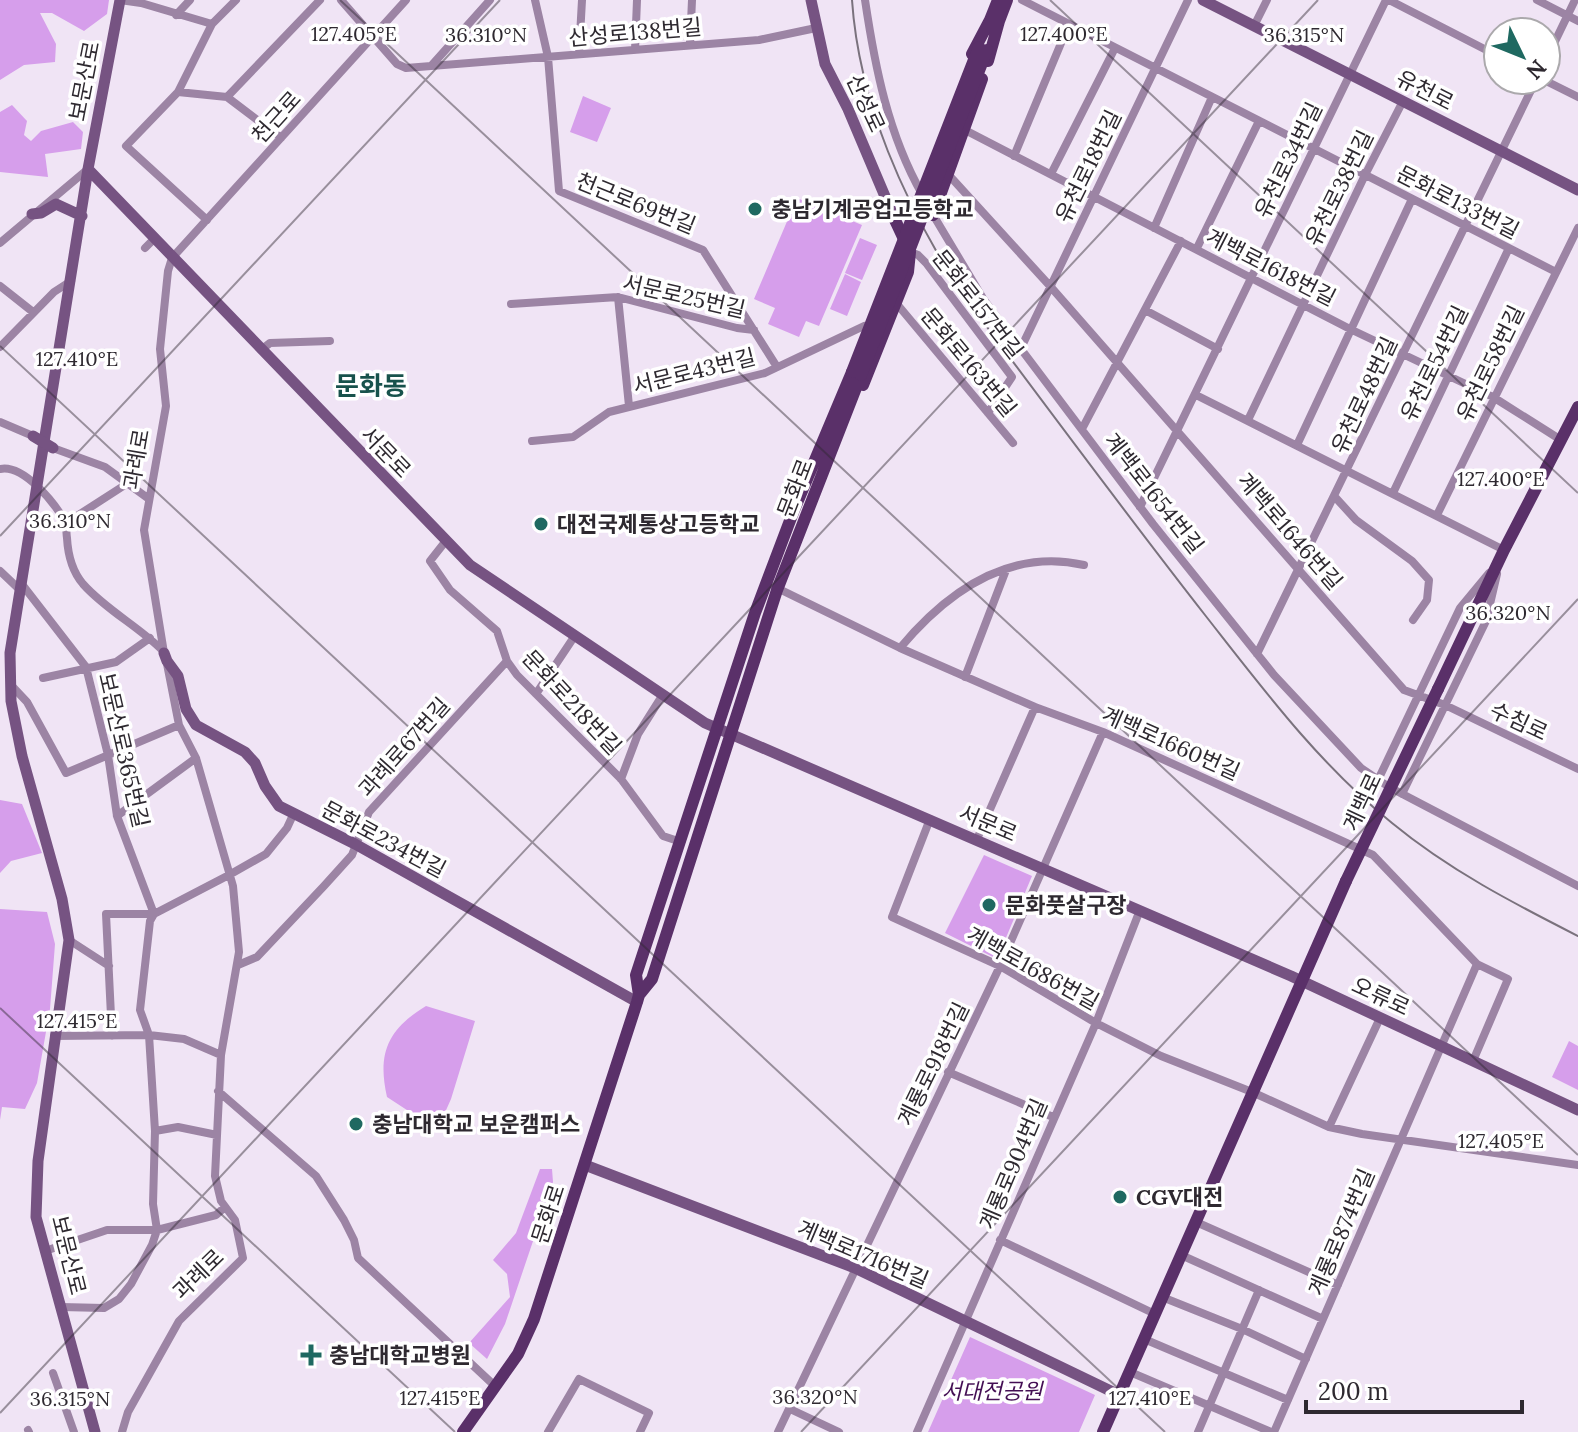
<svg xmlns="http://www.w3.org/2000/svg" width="1578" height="1432" viewBox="0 0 1578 1432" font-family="Lora,'Noto Sans KR',serif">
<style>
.green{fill:#d69eeb}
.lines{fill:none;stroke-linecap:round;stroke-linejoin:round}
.street{stroke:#9c84a4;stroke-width:8}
.secondary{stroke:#765382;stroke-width:11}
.primary{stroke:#5a3069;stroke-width:12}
.rail{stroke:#7a727d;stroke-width:2}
.secondary-bridge{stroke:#765382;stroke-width:11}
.primary-bridge{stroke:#5a3069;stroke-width:12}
.ticks{fill:none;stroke:#2e2930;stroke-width:2;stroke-opacity:0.45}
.poi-dot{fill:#1f6961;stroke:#fff;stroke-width:3}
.labels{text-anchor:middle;stroke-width:7;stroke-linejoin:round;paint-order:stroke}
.street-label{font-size:22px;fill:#2e2930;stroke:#fff}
.poi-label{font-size:22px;font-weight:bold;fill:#2e2930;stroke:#fff;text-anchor:start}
.park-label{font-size:22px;font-style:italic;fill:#440f54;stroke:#fff}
.quarter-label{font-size:26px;font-weight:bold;fill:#18524c;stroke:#fff}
.ticks-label{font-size:20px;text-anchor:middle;fill:#2e2930;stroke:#fff;stroke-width:7;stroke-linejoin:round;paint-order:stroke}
</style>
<rect width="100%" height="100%" fill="#f0e4f5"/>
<path class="green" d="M0,0H109L107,14L84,31L52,13H40L56,44L55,62L24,65L0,80Z
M583,96L611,108L597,142L570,132Z
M12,105L27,121L24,135L31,141L41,131L73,122L83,132L81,149L45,154L48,177L0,172V112Z
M797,198L862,225L819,326L806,321L799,337L768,324L775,308L754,299Z
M860,238L877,245L862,280L845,273Z
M845,274L861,282L847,316L830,309Z
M0,800L22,804L42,853L11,861L0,873Z
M984,855L1032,876L997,959L945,933Z
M0,909L47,912L55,944L50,1009L37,1083L25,1109L2,1107L0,1120Z
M426,1006L475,1021L451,1099L443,1117L413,1114L387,1097C377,1053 388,1029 426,1006Z
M1569,1041L1578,1046V1090L1552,1077Z
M540,1169H552L553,1182L505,1324L487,1359L469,1343L510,1297L507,1274L493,1260L516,1233Z
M970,1337L1095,1395L1079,1432H928Z"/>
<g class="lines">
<path class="street" d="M120,0L141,3L212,24
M341,0L397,64L406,68L759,40L816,28
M535,0L548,57L559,191L703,250L777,367
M865,0C875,67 888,134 922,194
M1022,0L1556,272
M1389,0L1498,56
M1537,0L1578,21
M176,15L190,0
M1254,26L1267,0
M690,45L692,0
M635,50L637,0
M579,54L582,0
M1546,60L1575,0
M432,65L490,0
M1544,80L1578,97
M178,92L227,97
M227,97L320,0
M227,97L281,138
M963,129L1350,329L1493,397L1561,440
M1014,156L1069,24
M947,173L1050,286L1404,690L1445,705L1578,769
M1051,174L1115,48
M932,213L984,300L1153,524L1274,675L1361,768L1389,787L1578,886
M207,220L126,146L178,92L212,24L236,0
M1154,228L1212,97
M0,243L88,169
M145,248L154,239
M1197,248L1259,121
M908,251L918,255L927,264L1012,377L988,413
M0,286L33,312
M618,297L629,406
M511,304L618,297L737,328L754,330
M897,304L1013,443
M1145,310L1218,349
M0,347L54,292L71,281
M1021,348L1188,0
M261,350L270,343L330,341
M1196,395L1504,550
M1248,420L1365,175L1403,101
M0,422L33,436
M1082,429L1181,241
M532,441L573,437L609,412L765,373L864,326
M1297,445L1412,199
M53,448L105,467L149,499
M0,469C23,464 54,502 64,520C67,526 66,532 67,538C68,556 72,571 83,584C107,611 140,627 164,652
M1393,493L1509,248
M1335,497L1356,520L1412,561L1429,580L1427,600L1413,620
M1140,507L1386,0
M1437,515L1578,228
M66,523L128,483
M445,542L430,561L450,590L497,631L507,661L517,675L621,779L663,836L681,842
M0,571L19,589
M21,583L86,667L108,755L117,816L154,914L150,921L140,1010L149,1035L155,1131L153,1204L157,1230L152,1245L131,1284L119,1299L104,1308L61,1307
M775,587L900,648L1035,707L1103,732L1373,855L1477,964L1508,979L1473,1061
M900,648C946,593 1008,548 1084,565
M164,653L144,530L166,406L160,349L168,271L172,258L406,0
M1257,654L1536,80
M965,677L1006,570
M43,678L116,662L150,638
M11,685L27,702L66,773L179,725
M536,694L574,637
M621,779L638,734L662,696
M1378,780L1460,608L1489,573
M1402,794L1486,621L1497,574
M117,816L196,758
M930,819L892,917L1000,966L1096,1023L1161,1056L1252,1092L1329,1127L1362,1134L1578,1165
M977,839L1035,707
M69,940L109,966
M238,965L257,957L324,886L352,855L369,812L507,661
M54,1036L149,1035L184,1039L221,1055
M112,1036L106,914H154L229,875L266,854L287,828L293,815
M948,1072L1053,1117
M218,1091L316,1176L344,1220L354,1240L358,1258L496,1387
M1329,1127L1380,1018
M155,1131L178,1127L217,1135
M1196,1222L1338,1285
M1000,1240L1155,1314
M45,1251L107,1230H157L216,1215L225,1207
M1181,1255L1323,1319
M1162,1297L1242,1329L1306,1359
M1144,1339L1288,1400
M1130,1372L1271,1432
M53,1373L74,1432
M790,1409L839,1432
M28,1430L29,1432
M122,1432L128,1412L179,1321L243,1258L235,1220L221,1201L215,1176L221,1055L239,952L233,886L196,758L179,725L167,664
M548,1432L579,1379L649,1413L640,1432
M778,1432L1000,966L1103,732
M917,1432L1096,1023L1140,910
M1198,1432L1259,1290
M1274,1432L1477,964"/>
<path class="secondary" d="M811,0L825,64L848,109L895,220
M1203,0L1578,190
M88,169L470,565L705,723L1291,976L1578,1110
M32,214L41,213L56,204L82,216
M164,653L167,661L178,676L186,709L196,725L245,752L255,763L265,786L279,806L355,844L637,1002
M585,1165L855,1268L1119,1395
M95,1432L36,1217L38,1161L69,940L62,899L22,756L11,701L10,653L88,169L120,0"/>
<path class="primary" d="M999,21L1007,0
M988,25L998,0
M972,54L991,18
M988,61L1001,14
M933,215L982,79
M863,385L908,272L910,252L895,220
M1438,689L1504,550L1578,407
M639,995L652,979L777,590L861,375
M463,1432L518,1354L534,1319L637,1002L639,995L636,975L755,613L794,510L852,372
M1103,1432L1346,881"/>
<path class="rail" d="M852,0C859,104 905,203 960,291C1041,399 1122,509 1205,615C1263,689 1319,764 1392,823C1449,870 1513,903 1578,936"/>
<path class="secondary-bridge" d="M33,436L53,448"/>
<path class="primary-bridge" d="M852,372L979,47
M861,375L987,50
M1346,881L1438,689"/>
</g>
<path class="ticks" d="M340,0L1578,1155M1050,0L1578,493M0,346L1165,1432M0,536L500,0M0,1008L455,1432M0,1413L1318,0M801,1432L1578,599"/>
<g class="poi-dot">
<circle cx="755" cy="209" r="8"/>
<circle cx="541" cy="524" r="8"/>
<circle cx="989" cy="905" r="8"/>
<circle cx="356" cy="1124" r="8"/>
<circle cx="1120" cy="1197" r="8"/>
<path d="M307 1343h8v8h8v8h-8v8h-8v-8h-8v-8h8z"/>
</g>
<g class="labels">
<g class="street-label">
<text transform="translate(635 32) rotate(-5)" y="8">산성로138번길</text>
<text transform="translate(84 81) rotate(-79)" y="8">보문산로</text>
<text transform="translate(1425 90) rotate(27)" y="8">유천로</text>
<text transform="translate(866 103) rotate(65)" y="8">산성로</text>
<text transform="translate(276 117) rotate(-48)" y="8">천근로</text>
<text transform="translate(1288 160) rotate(-64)" y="8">유천로34번길</text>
<text transform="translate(1088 166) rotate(-64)" y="8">유천로18번길</text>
<text transform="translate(1339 188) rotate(-64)" y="8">유천로38번길</text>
<text transform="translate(1458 202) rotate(27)" y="8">문화로133번길</text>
<text transform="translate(636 203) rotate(22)" y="8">천근로69번길</text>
<text transform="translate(1271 267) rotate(27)" y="8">계백로1618번길</text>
<text transform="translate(684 296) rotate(13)" y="8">서문로25번길</text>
<text transform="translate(978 304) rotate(52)" y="8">문화로157번길</text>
<text transform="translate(969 362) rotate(50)" y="8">문화로163번길</text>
<text transform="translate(1434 363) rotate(-64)" y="8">유천로54번길</text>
<text transform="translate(1490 363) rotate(-64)" y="8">유천로58번길</text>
<text transform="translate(694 371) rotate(-14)" y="8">서문로43번길</text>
<text transform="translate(1364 395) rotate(-65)" y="8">유천로48번길</text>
<text transform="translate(386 452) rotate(46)" y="8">서문로</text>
<text transform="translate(136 459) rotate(-80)" y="8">과례로</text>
<text transform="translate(795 488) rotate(-69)" y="8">문화로</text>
<text transform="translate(1154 493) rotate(52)" y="8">계백로1654번길</text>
<text transform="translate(1290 531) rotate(49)" y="8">계백로1646번길</text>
<text transform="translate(572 702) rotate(47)" y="8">문화로218번길</text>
<text transform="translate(1519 721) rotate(25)" y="8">수침로</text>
<text transform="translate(1171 743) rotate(24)" y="8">계백로1660번길</text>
<text transform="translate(404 747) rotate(-48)" y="8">과례로67번길</text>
<text transform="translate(124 750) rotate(77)" y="8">보문산로365번길</text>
<text transform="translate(1362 802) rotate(-65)" y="8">계백로</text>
<text transform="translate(988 823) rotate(23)" y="8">서문로</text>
<text transform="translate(384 839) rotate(28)" y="8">문화로234번길</text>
<text transform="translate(1033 968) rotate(29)" y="8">계백로1686번길</text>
<text transform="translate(1381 996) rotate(25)" y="8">오류로</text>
<text transform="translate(933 1064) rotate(-64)" y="8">계룡로918번길</text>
<text transform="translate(1013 1164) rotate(-67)" y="8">계룡로904번길</text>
<text transform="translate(548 1214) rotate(-72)" y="8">문화로</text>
<text transform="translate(1341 1232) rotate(-67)" y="8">계룡로874번길</text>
<text transform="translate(863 1254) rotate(23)" y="8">계백로1716번길</text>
<text transform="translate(69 1255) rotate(76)" y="8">보문산로</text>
<text transform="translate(198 1274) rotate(-44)" y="8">과례로</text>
</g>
<g class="poi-label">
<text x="771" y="217">충남기계공업고등학교</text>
<text x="557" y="532">대전국제통상고등학교</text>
<text x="1005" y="913">문화풋살구장</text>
<text x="372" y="1132">충남대학교 보운캠퍼스</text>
<text x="1136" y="1205">CGV대전</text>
<text x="329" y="1363">충남대학교병원</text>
</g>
<g class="park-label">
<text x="992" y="1399">서대전공원</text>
</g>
<g class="quarter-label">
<text x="371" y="395">문화동</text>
</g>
</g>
<g class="ticks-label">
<text x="354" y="41">127.405°E</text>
<text x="1064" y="41">127.400°E</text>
<text x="486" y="42">36.310°N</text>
<text x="1304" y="42">36.315°N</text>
<text x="77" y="366">127.410°E</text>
<text x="1501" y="486">127.400°E</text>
<text x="70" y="528">36.310°N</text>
<text x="1508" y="620">36.320°N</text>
<text x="77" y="1028">127.415°E</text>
<text x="1501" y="1148">127.405°E</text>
<text x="815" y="1404">36.320°N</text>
<text x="440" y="1405">127.415°E</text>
<text x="1150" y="1405">127.410°E</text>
<text x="70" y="1406">36.315°N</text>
</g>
<g transform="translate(1522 56) rotate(133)"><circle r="38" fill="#ffffff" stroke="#aba9ac" stroke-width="2"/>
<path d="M0-6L14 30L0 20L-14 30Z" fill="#1f6961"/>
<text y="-12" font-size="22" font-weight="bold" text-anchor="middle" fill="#2e2930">N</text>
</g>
<path d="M1306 1400v12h216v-12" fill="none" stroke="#2e2930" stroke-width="4"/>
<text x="1318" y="1400" font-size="24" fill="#2e2930" stroke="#ffffff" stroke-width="6" paint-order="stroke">200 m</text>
</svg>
